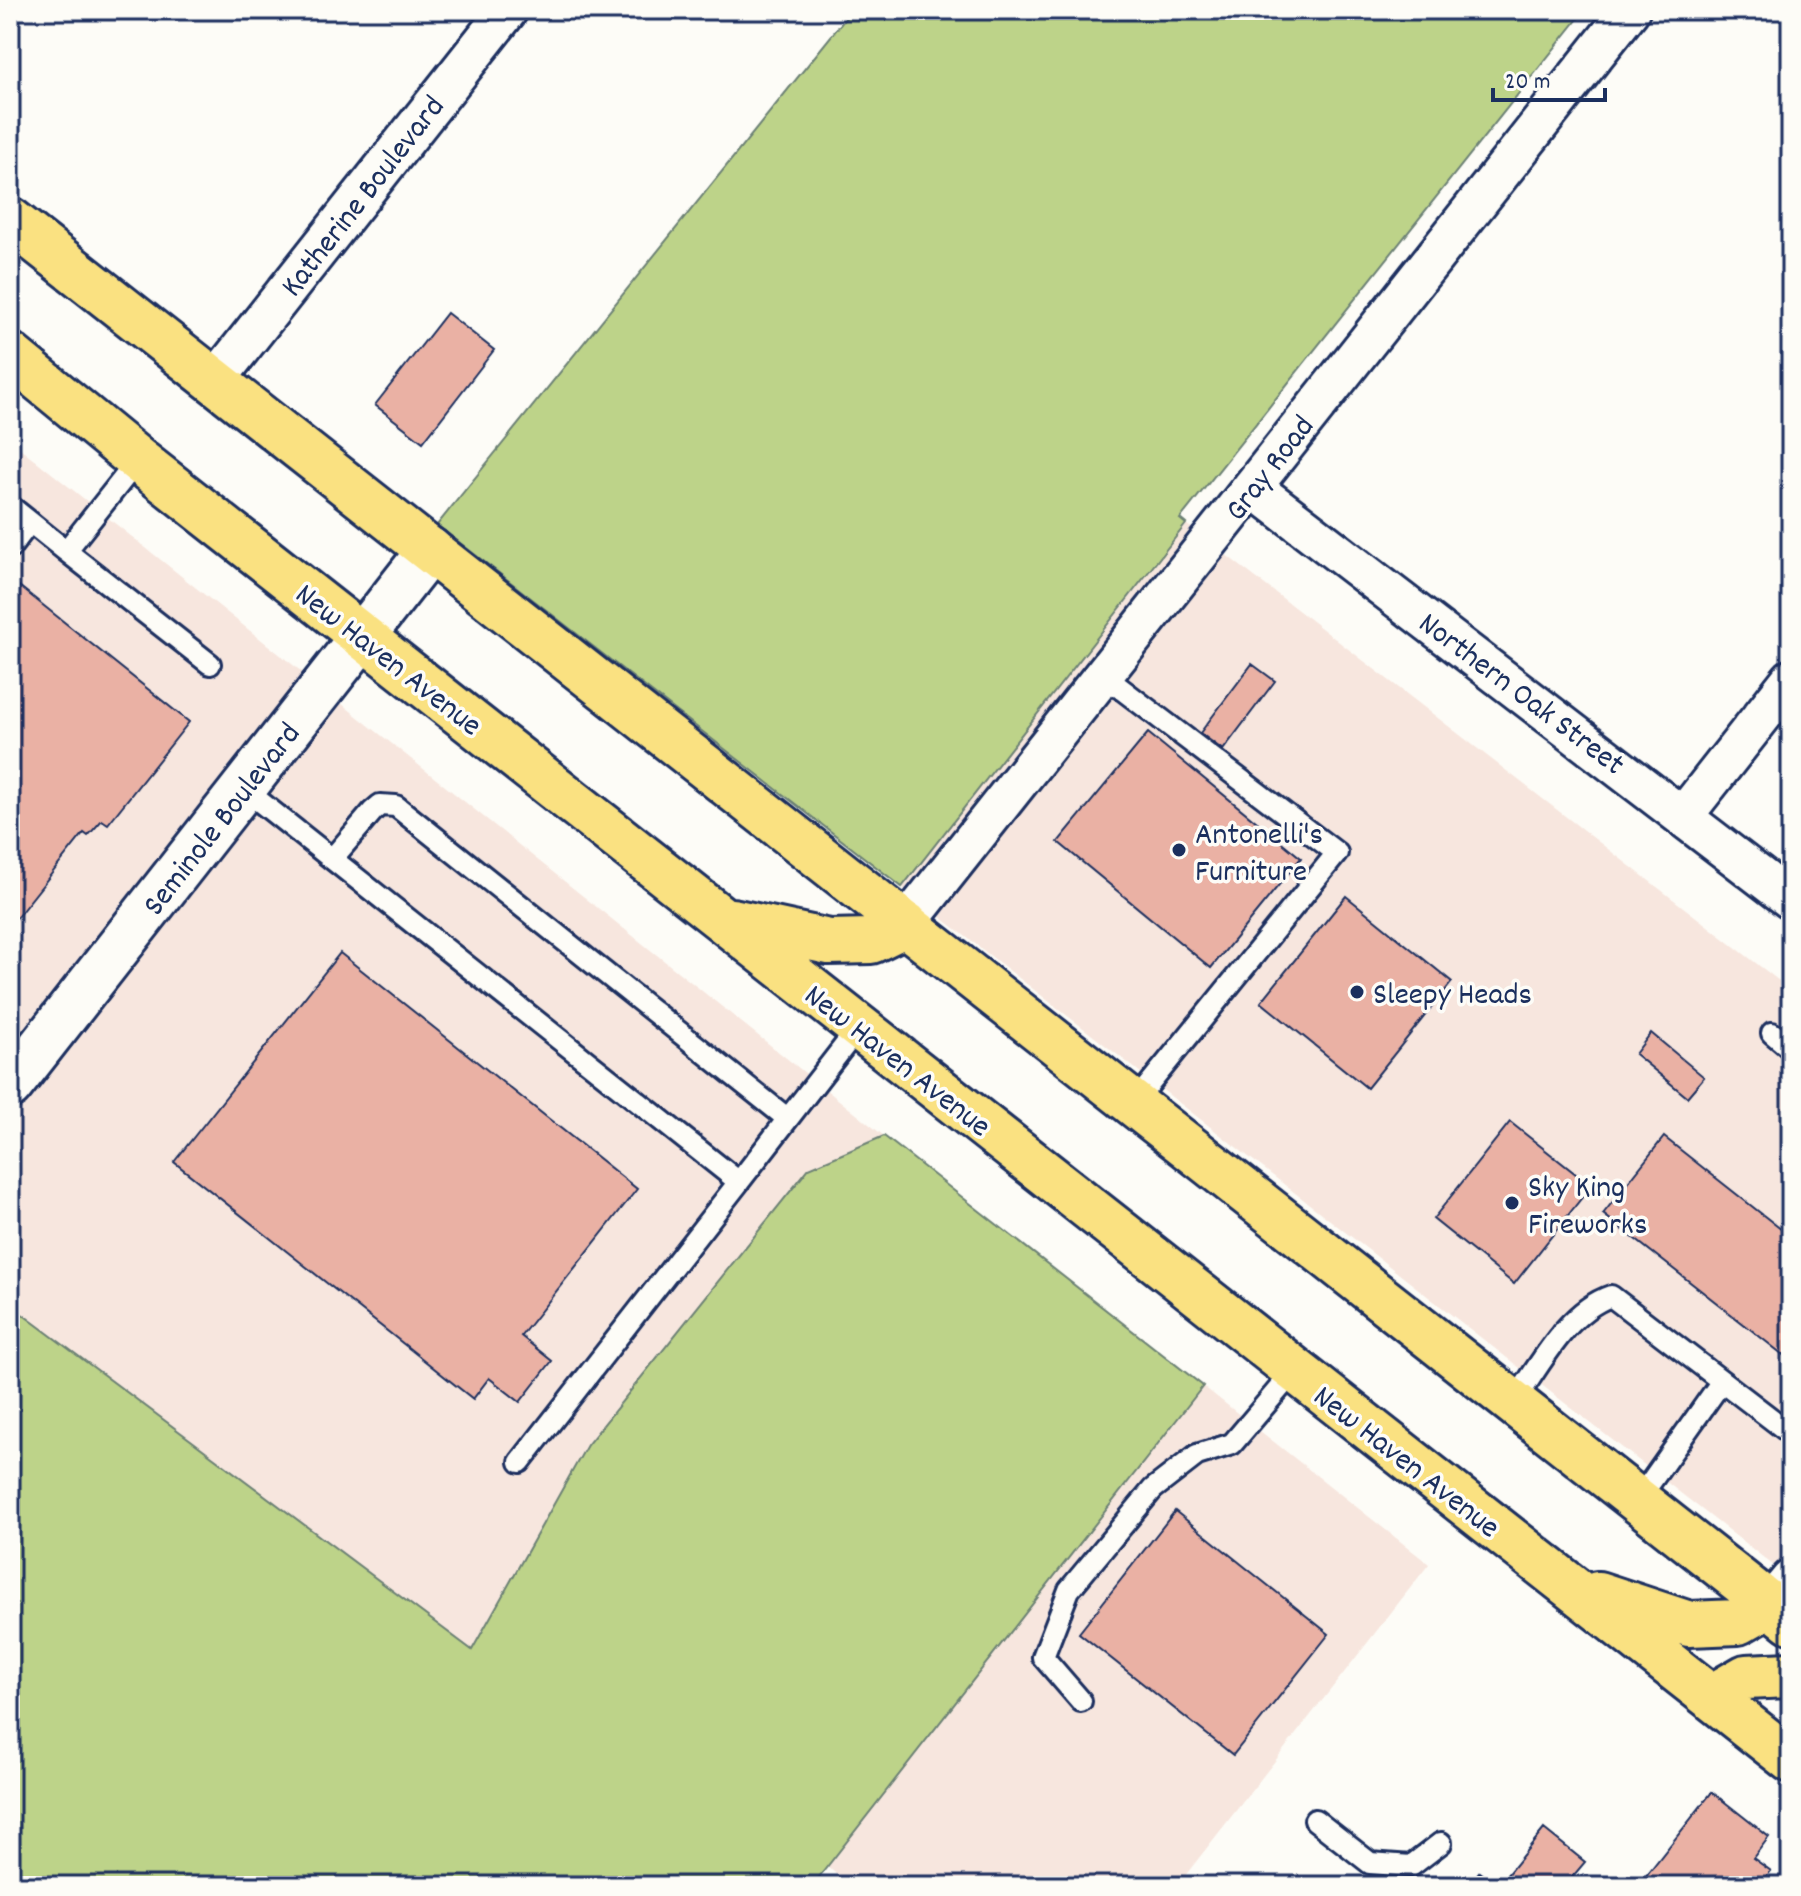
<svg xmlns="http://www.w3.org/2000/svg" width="1801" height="1896" viewBox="0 0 1801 1896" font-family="Dekko,sans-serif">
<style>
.built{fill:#f7e6de}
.green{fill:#bdd389;stroke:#6c8174;stroke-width:2}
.building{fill:#eab1a4;stroke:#1b2f5e;stroke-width:2}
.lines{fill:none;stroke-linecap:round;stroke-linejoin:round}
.service-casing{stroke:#1b2f5e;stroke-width:26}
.minor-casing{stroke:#1b2f5e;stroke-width:44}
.tertiary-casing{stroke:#1b2f5e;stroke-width:50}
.primary-casing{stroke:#1b2f5e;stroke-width:50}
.service{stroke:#fdfcf7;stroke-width:20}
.minor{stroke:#fdfcf7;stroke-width:38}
.tertiary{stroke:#fdfcf7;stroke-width:44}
.primary{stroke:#fae181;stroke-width:44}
.poi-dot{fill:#1b2f5e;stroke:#fdfcf7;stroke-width:3}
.labels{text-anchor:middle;stroke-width:7;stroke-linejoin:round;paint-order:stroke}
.street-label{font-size:32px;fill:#1b2f5e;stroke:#fdfcf7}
.poi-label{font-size:32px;fill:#1b2f5e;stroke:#fdfcf7;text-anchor:start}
</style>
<rect width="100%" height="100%" fill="#fdfcf7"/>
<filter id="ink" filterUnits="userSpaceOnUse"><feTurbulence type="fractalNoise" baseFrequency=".0125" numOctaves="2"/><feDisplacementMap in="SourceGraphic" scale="16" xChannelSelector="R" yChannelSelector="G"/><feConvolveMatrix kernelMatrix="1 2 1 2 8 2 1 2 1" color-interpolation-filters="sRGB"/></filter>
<g filter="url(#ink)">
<path class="built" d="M10,440L307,676L10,1055Z
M1186,524L1791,990V1579L902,887Z
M337,700L884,1136L809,1168L587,1445L472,1651L10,1305V1117Z
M1203,1386L1429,1564L1177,1886H850L827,1866Z"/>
<path class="green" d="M852,10H1585L1180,519L1186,524L902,887L437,525Z
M884,1136L1203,1386L812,1886H10V1305L472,1650L587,1445L809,1168Z"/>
<path class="building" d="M447,313L494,350L423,442L375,405Z
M19,586L189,722L108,824L102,820L88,836L84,833L10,926V597Z
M1252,664L1275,681L1223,750L1200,733Z
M1148,733L1301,858L1211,968L1058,842Z
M1346,896L1452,982L1367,1088L1261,1002Z
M340,953L637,1189L521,1336L552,1361L520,1402L489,1378L473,1399L174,1162Z
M1651,1033L1704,1077L1687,1097L1635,1054Z
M1510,1122L1591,1186L1514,1284L1433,1219Z
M1664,1137L1791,1237V1361L1603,1214Z
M1175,1511L1329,1634L1233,1755L1079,1633Z
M1712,1792L1769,1837L1753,1858L1771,1871L1759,1886H1739L1732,1881L1728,1886H1638Z
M1544,1829L1585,1862L1568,1882L1573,1886H1498Z
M1479,1872L1497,1886H1468Z"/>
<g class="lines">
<g class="service-casing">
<path id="service" d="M10,506L30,522
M10,548L30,522L66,551L138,460
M66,551L210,664
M1103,675L1337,853L1134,1103
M244,789L739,1182L859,1027
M332,859L373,811L380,805L396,806L788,1119
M1772,1033L1791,1049
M1514,1402C1540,1365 1567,1311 1611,1296L1791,1434
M520,1462L739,1182
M1638,1500L1722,1381
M1081,1701L1043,1657L1069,1590L1153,1489L1197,1455L1232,1444L1294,1371
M1315,1820L1370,1863L1411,1866L1441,1843"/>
</g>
<g class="minor-casing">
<path id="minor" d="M215,381L508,10
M1252,487L1791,900
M1684,815L1791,679
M906,924L1630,10
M1770,1604L1791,1579"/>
</g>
<g class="tertiary-casing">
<path id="tertiary" d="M10,1086L430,550"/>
</g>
<g class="primary-casing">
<path id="primary" d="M10,220L1791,1621
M10,355L138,460L1791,1760
M732,921L829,942L871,941L906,924
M1598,1594L1689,1624L1738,1622L1770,1604
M1713,1696L1746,1677L1791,1675"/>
</g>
<use href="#service" class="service"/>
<use href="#minor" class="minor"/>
<use href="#tertiary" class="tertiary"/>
<use href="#primary" class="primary"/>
</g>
</g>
<g class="poi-dot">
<circle cx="1179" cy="850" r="8"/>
<circle cx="1357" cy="992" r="8"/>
<circle cx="1512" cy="1203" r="8"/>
</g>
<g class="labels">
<g class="street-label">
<text transform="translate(361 195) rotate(-52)" y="11">Katherine Boulevard</text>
<text transform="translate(1268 467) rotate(-52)" y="11">Gray Road</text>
<text transform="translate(390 658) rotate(38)" y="11">New Haven Avenue</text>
<text transform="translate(1523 692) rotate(37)" y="11">Northern Oak Street</text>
<text transform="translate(220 818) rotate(-52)" y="11">Seminole Boulevard</text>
<text transform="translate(899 1059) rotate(38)" y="11">New Haven Avenue</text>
<text transform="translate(1408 1460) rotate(38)" y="11">New Haven Avenue</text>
</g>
<g class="poi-label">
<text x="1195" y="843">Antonelli's<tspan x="1195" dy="37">Furniture</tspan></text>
<text x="1373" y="1003">Sleepy Heads</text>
<text x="1528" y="1196">Sky King<tspan x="1528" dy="37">Fireworks</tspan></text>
</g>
</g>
<rect width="1801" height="1896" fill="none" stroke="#fdfcf7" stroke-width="40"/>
<rect x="20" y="20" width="1761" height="1856" fill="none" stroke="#1b2f5e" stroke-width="3" filter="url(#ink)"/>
<path d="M1493 88v12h112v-12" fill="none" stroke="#1b2f5e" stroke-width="4"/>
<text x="1505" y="88" font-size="24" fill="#1b2f5e" stroke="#fdfcf7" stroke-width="6" paint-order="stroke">20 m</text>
</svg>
